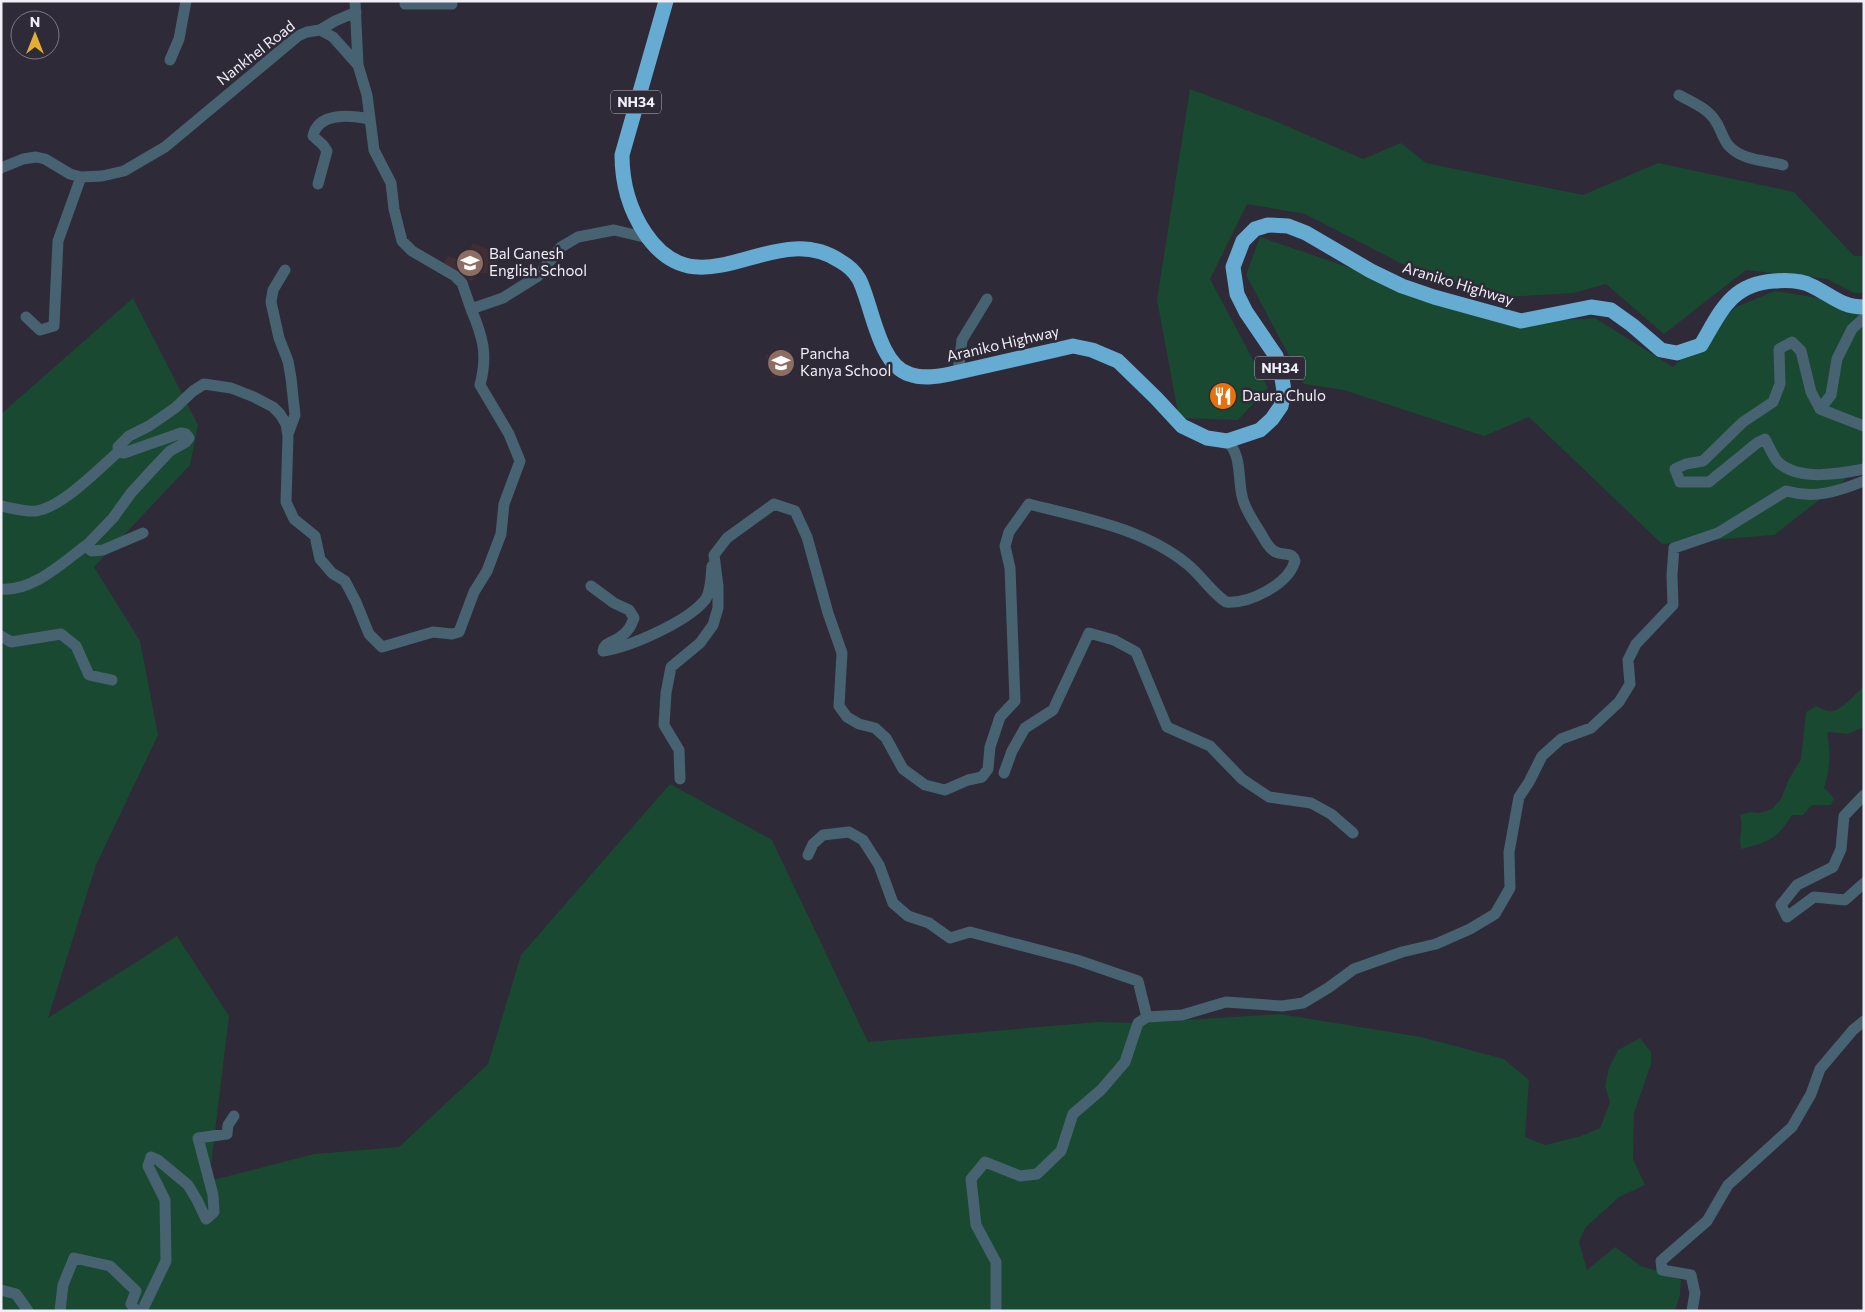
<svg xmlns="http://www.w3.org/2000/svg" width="1865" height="1312" viewBox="0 0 1865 1312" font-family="Commissioner,sans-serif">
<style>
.education{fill:#412d33}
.green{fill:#194931}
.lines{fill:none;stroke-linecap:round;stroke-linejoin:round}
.minor{stroke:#476271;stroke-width:11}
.highway{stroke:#66abd1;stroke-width:15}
.labels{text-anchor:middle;stroke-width:5;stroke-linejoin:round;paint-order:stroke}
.shield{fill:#2e2a37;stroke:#b6b3be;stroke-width:1}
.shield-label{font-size:14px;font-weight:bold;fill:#f1eef8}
.street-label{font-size:15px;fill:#f1eef8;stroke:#2e2a37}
.poi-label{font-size:15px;fill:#f1eef8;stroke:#2e2a37;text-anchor:start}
</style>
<rect width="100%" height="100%" fill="#2e2a37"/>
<path class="education" d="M473,243L500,254L493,273H479L472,281L443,264L448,256L464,261Z
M790,349L794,371L773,378L765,355Z"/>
<path class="green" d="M1190,89L1275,121L1363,159L1401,143L1426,163L1583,195L1658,163L1794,192L1854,256H1864V293H1854L1827,279L1746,270L1664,334L1606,284L1573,293L1507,297L1410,268L1305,214L1247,204L1210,279L1268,388L1238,420L1179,418L1157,300Z
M1260,237L1511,323L1595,318L1673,367L1736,307L1775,291L1864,305V465L1774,535L1662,544L1529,417L1484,436L1344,390L1304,384L1246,275Z
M133,298L198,425L190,465L94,567L140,641L158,735L96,865L48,1018L177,936L229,1016L209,1181L314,1154L399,1147L488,1064L521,955L670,784L772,840L868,1042L1097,1022L1138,1023L1280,1014L1421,1037L1504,1059L1529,1080L1525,1137L1545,1145L1581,1136L1600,1128L1610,1102L1605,1086L1609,1068L1618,1050L1640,1038L1651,1052V1064L1634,1113L1633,1159L1645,1185L1619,1197L1585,1228L1579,1242L1587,1270L1615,1247L1641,1266L1665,1273L1681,1280L1680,1295L1675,1311H1V414Z
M1864,686V727L1847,734L1831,732L1827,733C1831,753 1830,769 1824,788L1834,798L1831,805H1812L1803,815H1792C1777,839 1769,842 1741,849C1738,837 1744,827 1740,815L1750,812L1759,813L1772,809L1781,799L1789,779L1801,759L1806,712L1816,706C1820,708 1827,712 1832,711C1841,711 1856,693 1864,686Z"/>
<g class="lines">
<path class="minor" d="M355,1L358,65
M405,1V4H452
M320,30L335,21L356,12
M170,60L179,39L186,1
M1679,95C1692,102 1709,109 1716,122C1721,129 1723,140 1729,146C1743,161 1765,160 1783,165
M1,168L23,159L36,157L45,159L70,174L81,177L102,176L124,171L165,147L298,36L307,32L320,30L333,37L358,65L367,95L374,150L391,183L394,209L402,241L412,251L455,276L462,283L471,309L503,298L538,276L561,247L578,237L614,230L648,238
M318,184L327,151L323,145L313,136C318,112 351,115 369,119
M285,270L273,290L271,302L279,338L288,361L291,378L295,415L288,434
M26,317L40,330L54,326L58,241L81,177
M958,373L962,340L987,299
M1820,409L1831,395L1837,359L1852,329L1864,318
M1864,426L1820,409L1811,392L1801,351L1792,342L1779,349L1780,384L1773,402L1743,422L1703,461L1686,464L1675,469L1680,482H1709L1757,443L1765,439C1769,446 1773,457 1779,463C1800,481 1839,474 1864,469
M1,506C11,508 26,512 36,511C62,507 99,469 118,452
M143,533L103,550L92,551L89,549L88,544L113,518L131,493L153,469L170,451L186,442L189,438L186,434L181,433L124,453L118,452V447L129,436L149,426L175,408L193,391L204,384L231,388L254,397L273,407L280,414L286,424L288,436L286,502L294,519L315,536L320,559L332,573L345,581L356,602L369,634L382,647L433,632L452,634L459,632L474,592L487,571L501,534L504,504L520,461L509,434L480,385C488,355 483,337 471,309
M591,586L614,603L629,610L634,618C631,626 628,632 620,637C614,642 604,642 603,651C630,647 687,622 705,600C711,592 711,576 712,566
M1,589C33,592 63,562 88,544
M1,636L11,642L61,634L76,646L89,675L112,680
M1004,773L1012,751L1025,728L1053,710L1089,633L1114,640L1136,652L1167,727L1210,746L1242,779L1269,797L1311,803L1331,814L1353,833
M680,779L679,750L664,725L666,693L671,667L700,643L713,625L718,608V586L714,555L727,538L774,504L795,511L807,537L828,613L842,653L839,706L847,717L859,724L875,728L886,738L903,769L925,785L945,790L968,780L982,777L988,769L990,747L1000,717L1015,701L1010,568L1005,546L1009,532L1029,504C1083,518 1143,528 1187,564C1201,575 1211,592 1226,602C1249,604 1288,585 1295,561C1292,551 1283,556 1276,552C1270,550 1266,542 1263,537C1256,525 1247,513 1243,500C1237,480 1243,456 1227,441
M1864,795L1844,816L1841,849L1833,867L1797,885L1781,905L1787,917L1814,897L1845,900L1864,883
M808,855L813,844L823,835L849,832L863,840L879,865L893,903L908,916L929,923L950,938L970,932L1077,960L1138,981L1147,1017L1182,1015L1226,1002L1282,1006L1303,1003L1328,988L1354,969L1402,952L1436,944L1470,929L1495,914L1510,888L1509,852L1519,797L1529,782L1542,756L1561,739L1591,728L1619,702L1630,684L1628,660L1636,644L1673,605L1672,575L1674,548L1718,533L1786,491C1815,499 1836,492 1864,481
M1,1290L16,1294L28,1311
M60,1311L63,1285L74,1258L110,1266L136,1291L131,1304L136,1311
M142,1311L166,1261L165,1200L148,1166L151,1157L158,1160L188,1185L197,1200L206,1219L214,1212L213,1195L198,1138L227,1134L228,1125L234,1116
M996,1311V1262L976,1225L971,1179L985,1162L1020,1176L1037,1174L1061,1151L1073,1114L1101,1090L1125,1062L1138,1023L1147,1017
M1692,1311L1695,1293L1691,1275L1662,1270L1661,1261L1707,1221L1728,1185L1792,1127L1811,1094L1820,1069L1853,1030L1864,1021"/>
<path class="highway" d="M666,1L622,155C622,183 629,209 645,233C700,316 773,216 840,261C847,265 855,272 859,279C872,304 878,364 909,374C922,379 936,377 950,374L1073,346L1092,350L1118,361L1156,398L1182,426L1207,438L1227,441L1260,430L1272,419L1281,406L1284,391L1281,372L1276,356L1246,312L1237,294L1233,267L1243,241L1255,229L1268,225L1288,226L1306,233L1371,271L1402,286L1434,297L1521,321L1591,307L1611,310L1632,325L1661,350L1677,353L1701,345C1721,311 1731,284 1774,281C1786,280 1801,280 1812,286C1831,295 1841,307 1864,307"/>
</g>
<defs>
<g id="school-disc" transform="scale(1.4375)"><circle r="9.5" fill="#8d6e63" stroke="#2e2a37"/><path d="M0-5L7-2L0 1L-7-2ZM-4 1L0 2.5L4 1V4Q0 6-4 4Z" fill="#fff"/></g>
<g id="restaurant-disc" transform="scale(1.4375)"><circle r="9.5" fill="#e8710a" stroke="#2e2a37"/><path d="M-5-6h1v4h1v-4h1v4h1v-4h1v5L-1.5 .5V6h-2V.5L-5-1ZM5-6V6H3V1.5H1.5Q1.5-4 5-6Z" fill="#fff"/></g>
</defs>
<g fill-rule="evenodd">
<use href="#school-disc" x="470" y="263"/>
<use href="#school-disc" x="781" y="363"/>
<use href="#restaurant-disc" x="1223" y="396"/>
</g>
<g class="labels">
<g class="shield">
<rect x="611" y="90.5" width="50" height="23" rx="4"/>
<rect x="1255" y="356.5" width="50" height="23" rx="4"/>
</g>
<g class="shield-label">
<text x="636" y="107">NH34</text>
<text x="1280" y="373">NH34</text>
</g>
<g class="street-label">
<text transform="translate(256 53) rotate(-38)" y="5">Nankhel Road</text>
<text transform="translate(1458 284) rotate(17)" y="5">Araniko Highway</text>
<text transform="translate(1003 344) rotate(-13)" y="5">Araniko Highway</text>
</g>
<g class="poi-label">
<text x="489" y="259">Bal Ganesh<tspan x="489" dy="17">English School</tspan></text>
<text x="800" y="359">Pancha<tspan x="800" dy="17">Kanya School</tspan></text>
<text x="1242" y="401">Daura Chulo</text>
</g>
</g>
<rect width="1865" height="1312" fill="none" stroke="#f1eef8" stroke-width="5"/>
<g transform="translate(35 35)"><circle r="24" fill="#2e2a37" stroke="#7c7884"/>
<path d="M0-4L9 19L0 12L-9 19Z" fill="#e3ae34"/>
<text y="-8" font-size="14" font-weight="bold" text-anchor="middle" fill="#f1eef8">N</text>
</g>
</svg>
